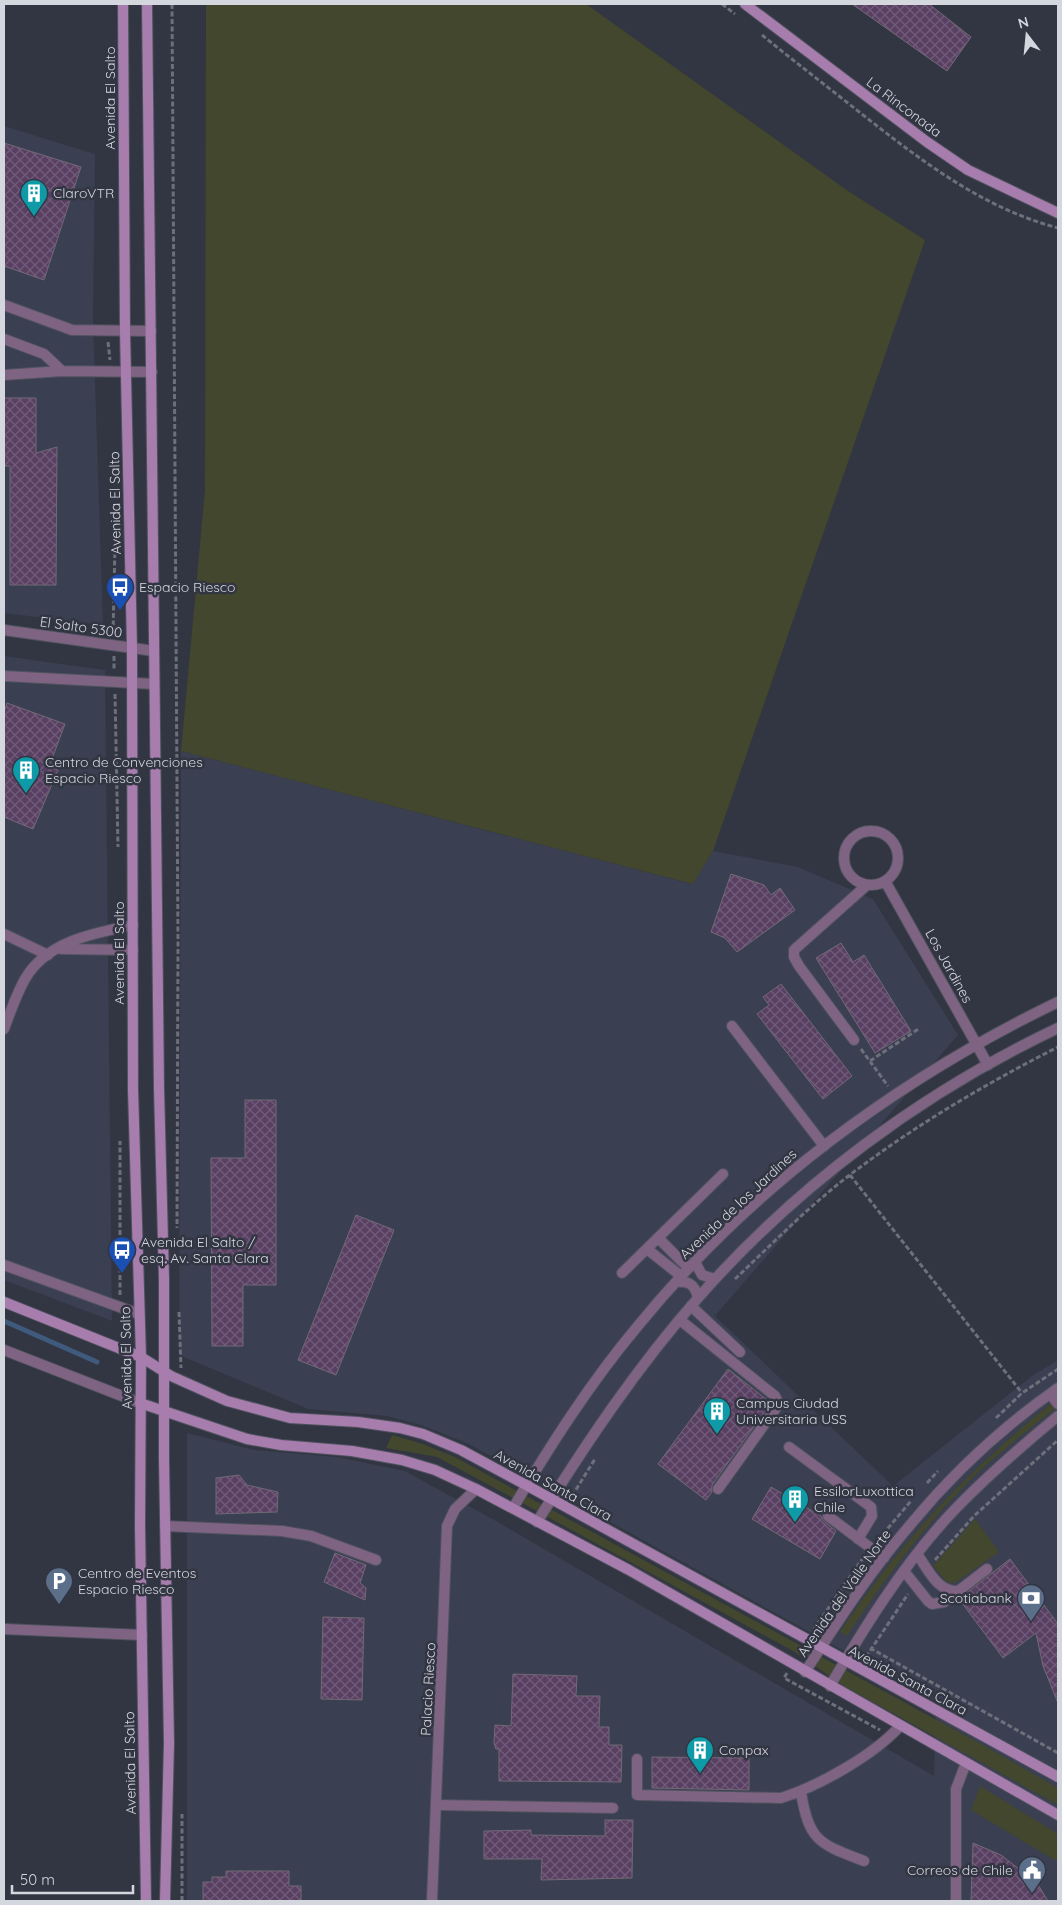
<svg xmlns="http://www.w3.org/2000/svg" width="1062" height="1905" viewBox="0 0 1062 1905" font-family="Quicksand,sans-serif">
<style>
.built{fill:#3a3f51}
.grass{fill:#43472d}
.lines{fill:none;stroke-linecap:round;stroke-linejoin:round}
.stream{stroke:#3f5a7c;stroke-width:5}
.building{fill:url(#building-cross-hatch);stroke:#726976}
.lane-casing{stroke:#4f525e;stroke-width:12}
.street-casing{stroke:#4f525e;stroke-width:12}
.secondary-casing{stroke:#4f525e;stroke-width:12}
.path{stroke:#6d707b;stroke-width:3;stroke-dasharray:5 2.5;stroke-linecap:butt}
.lane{stroke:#7e6482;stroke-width:10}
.street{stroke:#7e6482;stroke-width:10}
.secondary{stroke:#a67dad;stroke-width:10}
.labels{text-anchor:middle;stroke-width:5;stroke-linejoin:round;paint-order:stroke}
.street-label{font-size:14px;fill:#d5d7df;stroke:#323542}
.poi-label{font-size:14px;fill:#d5d7df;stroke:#323542;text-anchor:start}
</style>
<defs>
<pattern id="building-cross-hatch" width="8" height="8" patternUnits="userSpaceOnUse" patternTransform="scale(1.25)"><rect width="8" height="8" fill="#594063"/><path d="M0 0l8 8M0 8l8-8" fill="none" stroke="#705b79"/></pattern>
</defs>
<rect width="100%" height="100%" fill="#323542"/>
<path class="built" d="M4,126L95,154L93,320L103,625L4,613Z
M4,656L105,670L112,1321L4,1280Z
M181,751L692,884L713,851L798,867L873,899L958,1035L715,1316L893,1486L1032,1376L1058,1360V1901H187V1433L254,1450L337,1457L405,1471L496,1521L934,1776L936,1702L469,1444L421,1425L387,1416L308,1409L179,1355Z"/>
<path class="grass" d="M206,4H586L848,191L925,240L713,851L693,884L181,751L205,490Z
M1053,1402L1057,1407C1033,1426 1009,1445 986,1465C932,1515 888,1574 847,1636L840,1632C903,1539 965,1473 1053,1402Z
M392,1435L423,1444L455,1457L990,1749L1058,1788V1805L844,1686L793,1651L502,1492L437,1457L386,1448Z
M975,1519L999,1552L955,1583L947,1582L933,1566Z
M980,1786L1058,1834V1862L971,1810Z"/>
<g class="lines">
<path class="stream" d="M4,1321L97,1362"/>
</g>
<path class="building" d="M852,4H929L971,37L947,71Z
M4,143L81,167L44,280L4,266Z
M4,398H36V453L57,447L56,585H10V466H4Z
M7,703L65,724L49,767L58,770L33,829L4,817V712Z
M731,874L764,885L771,895L780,888L795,910L737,952L725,938L711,932Z
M841,943L853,962L864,955L911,1031L875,1053L816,958Z
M781,984L852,1076L823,1099L757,1014L769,1005L763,997Z
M245,1100H276V1285H243V1346H212L211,1158H245Z
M356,1215L394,1230L336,1375L298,1360Z
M728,1369L771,1403L712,1485V1492L706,1500L658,1464Z
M239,1475L247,1485L278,1492L277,1512L216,1514V1478Z
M771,1487L821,1516L824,1521L836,1531L820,1559L752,1519Z
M335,1553L366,1565L360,1583L366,1588L365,1600L324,1582Z
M1010,1559L1058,1624V1703L1043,1666L1036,1633L1003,1658L959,1599Z
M323,1617L364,1618L362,1700L321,1699Z
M513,1674L577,1676L576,1696H600L599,1727H609V1745H622L621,1782L499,1781V1749H496L494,1743L495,1725L511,1726Z
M652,1757L749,1758V1790L652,1788Z
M605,1820H633L632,1878L541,1880L542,1859H484V1831L531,1830V1835L605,1836Z
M973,1843L1001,1855L1037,1883L1048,1901H971Z
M226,1871H289V1886H301V1901H203V1882H212V1877H226Z"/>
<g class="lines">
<g class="lane-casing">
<path id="lane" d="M4,305L72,330L151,331
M4,339L44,354L62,371
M4,375L62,371L152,372
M4,630L154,651
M4,676L154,684
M4,934L48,955
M61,949L133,950
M732,1026L824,1146
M4,1029C10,1013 16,995 25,979C47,941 94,933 133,925
M854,1040L799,966L794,957V950L867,885
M658,1238C669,1248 677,1258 689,1268
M647,1249L681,1276
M4,1265L139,1314
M622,1273L723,1174
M691,1306L740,1352
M680,1320L775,1396L779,1404L718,1489
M4,1350L140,1403
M789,1447L871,1507L872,1516L858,1539
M828,1516L884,1558
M165,1526L282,1531L311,1536L376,1560
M917,1554C928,1569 937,1592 958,1591
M904,1571L928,1601L932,1604L944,1602L987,1569
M4,1629L142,1635
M637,1759V1795L781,1798C819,1786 874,1755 900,1726
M801,1792C809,1842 820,1844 864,1861
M436,1805L613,1808
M956,1901V1789L966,1763"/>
</g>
<g class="street-casing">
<path id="street" d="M844 858a27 27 0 1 1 54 0a27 27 0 1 1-54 0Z
M885,881L988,1065
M695,1262L702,1275L715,1279
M676,1282C690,1281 695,1285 698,1298
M1050,1394L1058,1404
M513,1508C550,1446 590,1383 637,1327C750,1188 898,1079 1058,1002
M537,1522C585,1445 637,1367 698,1298C797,1185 923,1092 1058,1028
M805,1672C838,1621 871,1570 911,1524C953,1473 1004,1426 1058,1388
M830,1686C864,1628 900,1570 945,1520C980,1482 1018,1449 1058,1416
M432,1901L447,1526L455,1509L476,1489"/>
</g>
<g class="secondary-casing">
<path id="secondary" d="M123,4L125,331L132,648L133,1090L141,1357L140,1526L146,1901
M147,4L159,1089L164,1279V1460L169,1743L165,1901
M745,4L927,142L968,170L1058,213
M4,1302L141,1357L171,1376L227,1401L290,1418L358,1422L400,1428L423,1434L461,1450L526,1485L1058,1777
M140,1403L247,1439L281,1445L352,1451L402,1460L435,1470L476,1489L629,1570L1058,1815"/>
</g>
<path class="path" d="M172,4L178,943L177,1228
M722,4L735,14
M762,35C795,62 829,88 863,115C923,162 983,208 1058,228
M108,342L110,360
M113,633L115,546
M114,656V670
M115,694L118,847
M861,1049L888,1086
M870,1061L920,1028
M850,1175L1022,1393
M735,1279C773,1243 809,1206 851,1174C916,1125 985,1084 1058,1047
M120,1295V1141
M179,1312L181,1368
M996,1418L1022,1393L1058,1369
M927,1483L938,1471
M572,1496L595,1459
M878,1540L911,1501
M935,1560L974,1516L1058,1440
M814,1629L863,1558
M870,1648L1058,1753
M866,1657L908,1594
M787,1673L784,1678L880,1730
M182,1901V1814"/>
<use href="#lane" class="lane"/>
<use href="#street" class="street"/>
<use href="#secondary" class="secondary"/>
</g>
<defs>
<g id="building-pin" transform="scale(1.4375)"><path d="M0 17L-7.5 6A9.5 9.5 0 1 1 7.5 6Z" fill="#0f9aa8" stroke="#323542"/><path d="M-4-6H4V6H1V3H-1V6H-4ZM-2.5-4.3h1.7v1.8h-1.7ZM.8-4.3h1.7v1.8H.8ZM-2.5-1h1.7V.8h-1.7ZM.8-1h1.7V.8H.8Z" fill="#fff"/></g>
<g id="bus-pin" transform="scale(1.4375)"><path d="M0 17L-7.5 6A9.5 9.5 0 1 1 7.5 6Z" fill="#1a4fb4" stroke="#323542"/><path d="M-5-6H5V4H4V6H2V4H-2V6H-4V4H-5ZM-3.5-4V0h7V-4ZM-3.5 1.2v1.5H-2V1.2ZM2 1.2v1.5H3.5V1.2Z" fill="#fff"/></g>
<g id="parking-pin" transform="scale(1.4375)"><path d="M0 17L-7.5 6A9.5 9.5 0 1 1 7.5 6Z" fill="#5c6f8a" stroke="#323542"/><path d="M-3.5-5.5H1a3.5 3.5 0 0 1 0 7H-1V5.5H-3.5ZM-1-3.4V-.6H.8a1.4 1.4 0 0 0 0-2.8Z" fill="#fff"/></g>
<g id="bank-pin" transform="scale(1.4375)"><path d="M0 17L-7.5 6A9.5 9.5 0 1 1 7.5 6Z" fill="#5c6f8a" stroke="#323542"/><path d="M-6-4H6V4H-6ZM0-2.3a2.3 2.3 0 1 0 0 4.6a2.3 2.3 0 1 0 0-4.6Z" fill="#fff"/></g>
<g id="civic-pin" transform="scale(1.4375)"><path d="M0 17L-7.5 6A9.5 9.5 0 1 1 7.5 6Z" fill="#5c6f8a" stroke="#323542"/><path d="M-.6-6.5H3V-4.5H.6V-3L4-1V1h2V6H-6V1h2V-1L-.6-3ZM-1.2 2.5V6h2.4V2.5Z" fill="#fff"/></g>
</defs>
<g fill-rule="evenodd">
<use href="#building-pin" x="34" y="193"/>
<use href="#bus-pin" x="120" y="587"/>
<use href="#building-pin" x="26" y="770"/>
<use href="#bus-pin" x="122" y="1250"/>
<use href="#building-pin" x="717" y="1411"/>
<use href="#building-pin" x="795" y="1499"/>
<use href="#parking-pin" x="59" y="1581"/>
<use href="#bank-pin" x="1031" y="1598"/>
<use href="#building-pin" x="700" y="1750"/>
<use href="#civic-pin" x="1032" y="1870"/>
</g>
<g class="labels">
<g class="street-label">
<text transform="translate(110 98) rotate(-90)" y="5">Avenida El Salto</text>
<text transform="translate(904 107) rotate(37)" y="5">La Rinconada</text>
<text transform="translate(115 503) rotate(-91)" y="5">Avenida El Salto</text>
<text transform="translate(81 627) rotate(8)" y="5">El Salto 5300</text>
<text transform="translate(119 953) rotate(-90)" y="5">Avenida El Salto</text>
<text transform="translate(949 966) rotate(61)" y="5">Los Jardines</text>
<text transform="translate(738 1204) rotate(-43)" y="5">Avenida de los Jardines</text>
<text transform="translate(126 1358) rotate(-91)" y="5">Avenida El Salto</text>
<text transform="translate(553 1485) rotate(29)" y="5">Avenida Santa Clara</text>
<text transform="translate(844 1593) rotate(-55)" y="5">Avenida del Valle Norte</text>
<text transform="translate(908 1680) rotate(28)" y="5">Avenida Santa Clara</text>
<text transform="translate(428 1689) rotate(-87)" y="5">Palacio Riesco</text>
<text transform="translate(130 1763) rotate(-91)" y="5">Avenida El Salto</text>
</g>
<g class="poi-label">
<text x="53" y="198">ClaroVTR</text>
<text x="139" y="592">Espacio Riesco</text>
<text x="45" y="767">Centro de Convenciones<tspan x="45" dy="16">Espacio Riesco</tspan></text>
<text x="141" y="1247">Avenida El Salto /<tspan x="141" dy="16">esq. Av. Santa Clara</tspan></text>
<text x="736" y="1408">Campus Ciudad<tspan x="736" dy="16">Universitaria USS</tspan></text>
<text x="814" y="1496">EssilorLuxottica<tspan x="814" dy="16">Chile</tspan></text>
<text x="78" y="1578">Centro de Eventos<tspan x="78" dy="16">Espacio Riesco</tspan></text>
<text x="1012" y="1603" text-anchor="end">Scotiabank</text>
<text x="719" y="1755">Conpax</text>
<text x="1013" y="1875" text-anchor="end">Correos de Chile</text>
</g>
</g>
<rect width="1062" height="1905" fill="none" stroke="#d5d7df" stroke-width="10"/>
<g transform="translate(1027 35) rotate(344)" stroke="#323542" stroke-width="4" paint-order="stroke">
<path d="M0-4L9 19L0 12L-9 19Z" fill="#d5d7df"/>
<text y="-8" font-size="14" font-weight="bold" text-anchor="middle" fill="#d5d7df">N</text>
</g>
<path d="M12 1885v8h121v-8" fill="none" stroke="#d5d7df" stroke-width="2.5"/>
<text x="20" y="1885" font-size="15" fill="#d5d7df" stroke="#323542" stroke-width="4" paint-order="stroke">50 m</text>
</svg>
